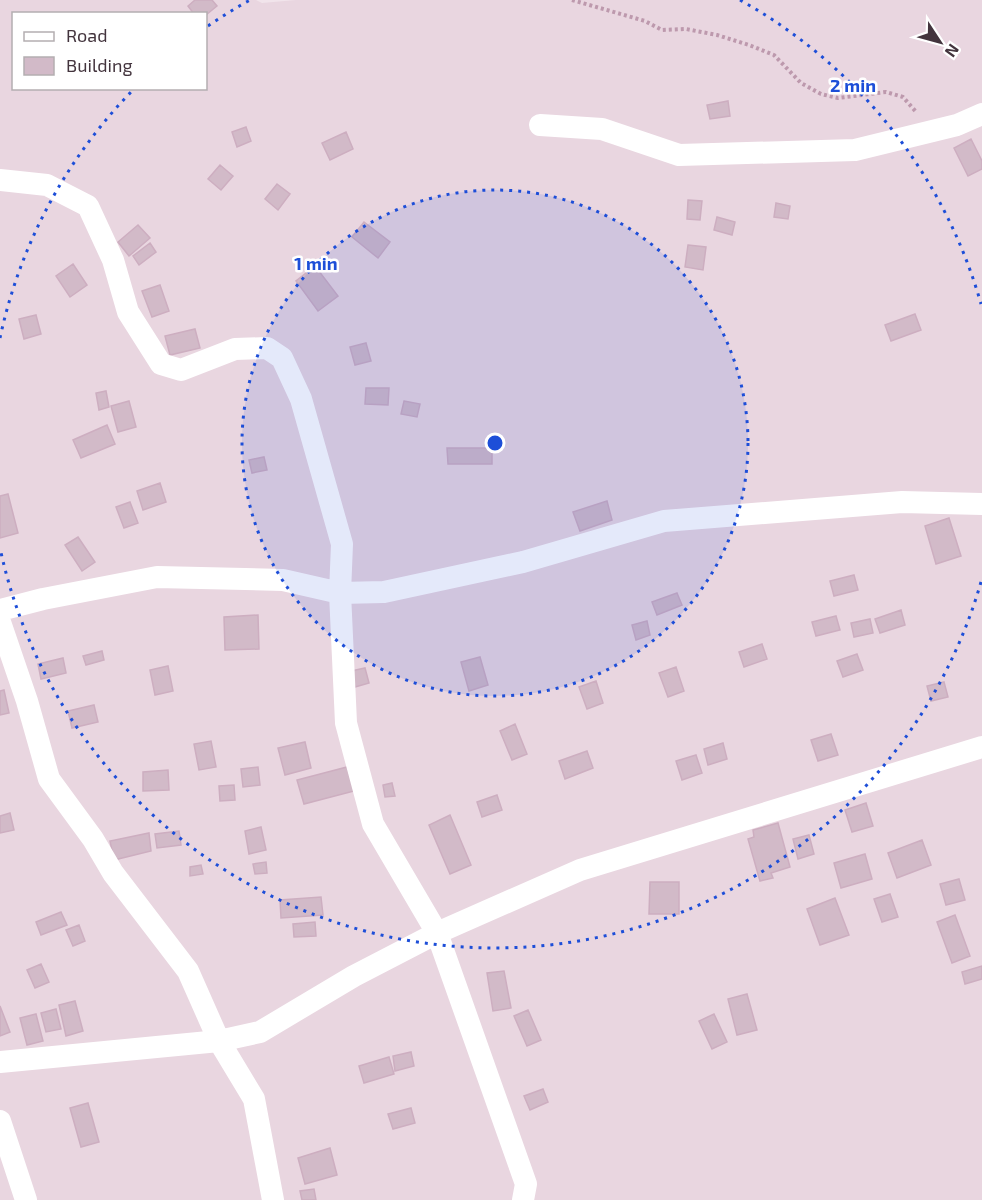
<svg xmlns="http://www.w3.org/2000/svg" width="982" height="1200" viewBox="0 0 982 1200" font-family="'Exo 2',sans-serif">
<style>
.residential{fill:#e9d6e0;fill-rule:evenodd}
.building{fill:#d2bac8;stroke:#cdaec0;stroke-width:1.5}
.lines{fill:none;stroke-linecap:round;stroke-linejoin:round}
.path{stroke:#bd99ad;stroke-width:4;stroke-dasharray:3 3;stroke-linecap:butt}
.street{stroke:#fff;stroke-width:22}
.ring{fill:none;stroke:#1d4ed8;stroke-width:3;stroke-dasharray:3 6}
.centre{fill:#1d4ed8;stroke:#fff;stroke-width:3}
.ring-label{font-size:18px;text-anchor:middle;font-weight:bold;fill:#1d4ed8;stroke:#fff;stroke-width:5;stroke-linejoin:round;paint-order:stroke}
</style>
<rect width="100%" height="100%" fill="#f1e4eb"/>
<path class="residential" d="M0,0H256L262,3L296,0H982V1200H0ZM14,14H206V88H14Z"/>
<path class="building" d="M195,0H212L217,6L206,15V14H194L188,6Z
M728,101L730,116L710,119L707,105Z
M246,127L251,141L237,147L232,132Z
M346,132L353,149L330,160L322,143Z
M971,139L982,161V169L968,176L954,148Z
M220,165L233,176L221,190L208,179Z
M277,184L290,194L278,210L265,199Z
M688,200L702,201L700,220L687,219Z
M776,203L790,206L788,219L774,217Z
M717,217L735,222L732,235L714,230Z
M364,222L390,242L378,258L352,237Z
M138,225L150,238L129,256L118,242Z
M150,243L156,252L139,265L133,256Z
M688,245L706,247L703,270L685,267Z
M73,264L87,285L70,297L56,276Z
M315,266L338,296L318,311L296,281Z
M160,285L169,311L152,317L142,291Z
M915,314L921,330L891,341L885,325Z
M36,315L41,334L24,339L19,319Z
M195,329L200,348L170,355L165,336Z
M366,343L371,361L355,365L350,347Z
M366,388H389L388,405L365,404Z
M106,391L109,407L99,410L96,393Z
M129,401L136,427L118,432L111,406Z
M404,401L420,404L417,417L401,414Z
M107,425L115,444L81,458L73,440Z
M447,448H492V464H448Z
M264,457L267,470L252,473L249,460Z
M160,483L166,502L143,510L137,491Z
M8,494L18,533L0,538V496Z
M607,501L612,520L580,531L573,512Z
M130,502L138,523L124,528L116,507Z
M949,518L961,556L936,564L925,526Z
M78,537L95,562L82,571L65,545Z
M854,575L858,590L834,596L830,581Z
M677,593L682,605L657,615L652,602Z
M901,610L905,625L880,633L875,619Z
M258,615L259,649L225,650L224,617Z
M836,616L840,630L816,636L812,622Z
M870,619L873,633L854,637L851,623Z
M647,621L650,635L636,640L632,625Z
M762,644L767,659L744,667L739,652Z
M102,651L104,660L86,665L83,656Z
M857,654L863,670L843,677L837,661Z
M480,657L488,685L469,691L461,662Z
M63,658L66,673L41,679L38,664Z
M168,666L173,691L155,695L150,670Z
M676,667L684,691L668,697L659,673Z
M365,668L369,683L355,687L351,671Z
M596,681L603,703L587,709L579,687Z
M944,682L948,697L931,701L927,686Z
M4,690L9,713L0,715V691Z
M94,705L98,722L72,728L68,711Z
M515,724L527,754L512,760L500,731Z
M831,734L838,755L818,761L811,740Z
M211,741L216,767L199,770L194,744Z
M305,742L311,768L285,775L278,748Z
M723,743L727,759L708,765L704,749Z
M587,751L593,768L565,779L559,761Z
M696,755L702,773L682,780L676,761Z
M258,767L260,785L243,787L241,769Z
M347,767L354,791L304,804L297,780Z
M168,770L169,790L143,791V772Z
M392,783L395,796L385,797L383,785Z
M234,785L235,800L220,801L219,786Z
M497,795L502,810L482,817L477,802Z
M866,803L873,826L852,832L845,810Z
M10,813L14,830L0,833V816Z
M450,815L471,865L450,874L429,825Z
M778,823L790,867L771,873L773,878L760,881L748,839L754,837L753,830Z
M261,827L266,850L249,854L245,831Z
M179,831L181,845L157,848L155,834Z
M149,833L151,851L114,860L110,841Z
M809,835L814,854L798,859L793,839Z
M922,840L931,865L897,878L888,853Z
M865,854L872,879L841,888L834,863Z
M266,862L267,873L255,874L253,864Z
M201,865L203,874L190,876V867Z
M959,879L965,900L946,905L940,884Z
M650,882H679V914H649Z
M890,894L898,917L882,922L874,899Z
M321,897L323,915L281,918L280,900Z
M835,898L849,935L820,945L807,909Z
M61,912L67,925L41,935L36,922Z
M955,915L970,956L952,963L937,922Z
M315,922L316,936L294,937L293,924Z
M79,925L85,941L73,946L66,930Z
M41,964L49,982L35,988L27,970Z
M982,966V979L965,984L962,972Z
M504,971L511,1008L493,1011L487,973Z
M747,994L757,1030L737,1035L728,999Z
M75,1001L83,1031L66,1036L59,1005Z
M0,1006L10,1032L0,1036Z
M56,1009L61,1029L46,1032L41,1013Z
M528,1010L541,1040L527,1046L514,1016Z
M36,1014L43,1041L27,1045L20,1018Z
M714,1014L727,1042L712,1049L699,1021Z
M411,1052L414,1066L395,1071L393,1056Z
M389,1057L394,1074L364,1083L359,1066Z
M543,1089L548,1102L530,1110L524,1096Z
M88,1103L99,1142L81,1147L70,1108Z
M411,1108L415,1123L393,1129L388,1114Z
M330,1148L337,1175L305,1184L298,1158Z
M314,1189L316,1200H302L300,1191Z"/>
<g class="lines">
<path class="path" d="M572,0L645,21L662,30L686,29L717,35L749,45L774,55L801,83L821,94L838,98L886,92L903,97L917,113"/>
<path class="street" d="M540,125L602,129L679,155L855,150L957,125L982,114
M0,180L47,185L88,206L113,260L128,312L161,364L181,370L235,349L267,348L282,358L301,399L342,544L340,593L346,723L373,824L437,933L526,1184L523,1200
M0,610L43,599L157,577L283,580L340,593L384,592L523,562L664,521L902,502L982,504
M0,622L27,701L49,779L93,839L113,873L188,971L219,1041L254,1099L273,1200
M0,1062L219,1041L260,1032L354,976L437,933L580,870L982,747
M0,1121L26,1200"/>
</g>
<circle cx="495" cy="443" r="253" fill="#1d4ed8" fill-opacity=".12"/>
<g class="ring">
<circle cx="495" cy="443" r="253"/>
<path d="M981 582A506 506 0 0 1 0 548M0 338A506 506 0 0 1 131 92M208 26A506 506 0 0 1 250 0M740 0A506 506 0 0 1 981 304"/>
</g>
<circle cx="495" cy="443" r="9" class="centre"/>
<g class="ring-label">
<text x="853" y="92">2 min</text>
<text x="316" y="270">1 min</text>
</g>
<rect x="12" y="12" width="195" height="78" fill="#ffffff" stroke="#b4aeb1" stroke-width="1.5"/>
<rect x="24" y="32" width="30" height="9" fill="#ffffff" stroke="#b4aeb1" stroke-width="1.5"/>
<text x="66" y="42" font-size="18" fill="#43343d">Road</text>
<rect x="24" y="57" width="30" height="18" fill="#d2bac8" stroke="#b4aeb1" stroke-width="1.5"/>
<text x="66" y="72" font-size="18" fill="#43343d">Building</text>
<g transform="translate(940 42) rotate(126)" stroke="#ffffff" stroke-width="4.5" paint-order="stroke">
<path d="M0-4.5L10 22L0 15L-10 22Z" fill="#43343d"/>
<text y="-9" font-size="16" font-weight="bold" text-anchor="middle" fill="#43343d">N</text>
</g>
</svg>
